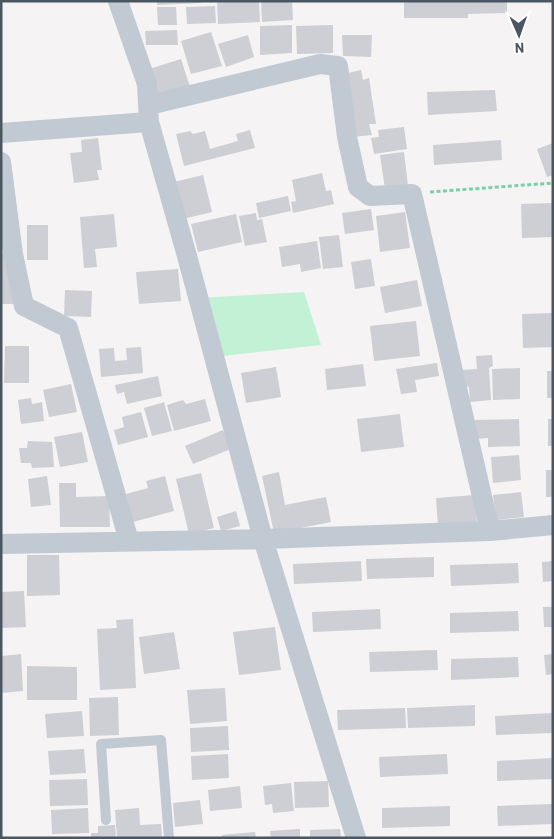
<svg xmlns="http://www.w3.org/2000/svg" width="554" height="839" viewBox="0 0 554 839" font-family="Barlow,sans-serif">
<style>
.park{fill:#c3f1d5}
.building{fill:#cdcfd5}
.lines{fill:none;stroke-linecap:round;stroke-linejoin:round}
.path{stroke:#7ad0a6;stroke-width:3;stroke-dasharray:4 2.5;stroke-linecap:butt}
.lane{stroke:#c1cad2;stroke-width:10}
.street{stroke:#c1cad2;stroke-width:20}
</style>
<rect width="100%" height="100%" fill="#f5f3f3"/>
<path class="park" d="M304,292L321,345L214,357L198,298Z"/>
<path class="building" d="M157,1H201V3L157,5Z
M217,1H259L260,22L218,24Z
M261,1H292L293,20L262,22Z
M404,1H507V13L468,14V18H404Z
M215,6L216,23L187,24L186,7Z
M157,7H176L177,25H158Z
M292,25V53L260,55V26Z
M333,25V53L297,54L296,26Z
M177,30L178,45H146L145,31Z
M211,32L222,66L191,74L181,41Z
M248,35L254,57L226,67L218,44Z
M342,35H372L371,57L343,56Z
M181,59L190,87L159,98L149,69Z
M361,70L363,80L369,78L376,124H369L372,135L352,137L339,75Z
M495,90L497,111L428,115L427,92Z
M404,127L407,149L374,154L371,138L379,137L378,130Z
M250,130L255,148L184,166L176,134L190,131L193,134L205,131L210,149L238,141L236,134Z
M98,138L102,170H97L99,180L74,183L70,153L82,152L81,140Z
M501,140L502,160L434,165L433,145Z
M553,143V175L547,177L537,149Z
M404,152L408,186L385,189L380,155Z
M322,173L326,191L331,190L334,204L293,213L291,202L296,201L292,180Z
M203,175L212,212L183,219L174,182Z
M288,196L291,211L259,218L256,203Z
M553,203V237L522,238L521,204Z
M371,209L374,230L345,234L342,213Z
M405,212L410,248L380,252L376,216Z
M256,213L257,220L262,219L267,242L245,246L239,216Z
M114,214L117,247L95,249L97,267L84,268L80,217Z
M236,214L242,242L198,252L191,224Z
M27,225H48V260H27Z
M339,235L343,267L323,269L319,237Z
M317,241L321,268L301,272L300,264L282,267L279,247Z
M1,254H13L14,304H1Z
M371,259L375,286L355,289L351,262Z
M178,269L181,301L139,304L136,272Z
M417,280L422,306L385,313L380,287Z
M65,290L92,291L91,317L64,316Z
M553,313V347L523,348L522,314Z
M416,321L420,356L374,361L370,326Z
M5,346H29V383H4Z
M141,347L143,373L101,377L99,349L114,348L115,361L127,360L126,348Z
M492,355L493,366L489,368L491,400L470,402L469,387L460,384L459,370L477,369L476,356Z
M437,363L439,376L415,380L417,392L401,394L396,369Z
M363,364L366,386L327,390L325,369Z
M276,367L281,397L246,403L241,373Z
M520,368V399L493,400L492,369Z
M547,371H553V398H547Z
M158,376L162,396L127,404L124,392L117,394L115,385Z
M71,384L77,412L49,417L43,390Z
M31,398L32,404L42,402L44,421L21,424L18,400Z
M205,399L211,421L174,431L167,405L183,400L186,404Z
M164,402L172,431L152,436L144,408Z
M141,412L148,437L118,445L114,430L124,427L122,417Z
M400,414L404,447L361,452L357,419Z
M519,419L520,446L488,447V438L476,439L475,420Z
M548,419H553V446H548Z
M223,430L231,449L193,464L185,446Z
M82,432L88,462L60,467L54,437Z
M28,441L52,442L54,467L32,468L31,463H21L19,448H27Z
M519,455L521,480L493,483L491,457Z
M546,470H553V497H546Z
M279,472L285,505L326,497L331,522L274,533L262,476Z
M201,473L214,528L189,534L176,479Z
M47,476L51,505L31,507L28,479Z
M165,476L174,511L133,522L126,494L148,488L146,481Z
M59,483H76V497L109,496L110,527H60Z
M521,492L524,517L496,520L493,495Z
M475,495L477,523L438,526L436,498Z
M236,511L240,526L221,531L217,517Z
M27,555H59L60,595L27,596Z
M434,557V577L367,579L366,559Z
M361,561L362,581L294,584L293,564Z
M553,561V581L543,582L542,562Z
M518,563L519,583L451,586L450,565Z
M24,591L26,627L1,628V592Z
M543,607H553V627H544Z
M380,609L381,629L313,632L312,612Z
M518,611L519,631L450,633V613Z
M133,619L136,688L100,690L97,629L117,628L116,620Z
M275,627L281,670L239,675L233,632Z
M174,632L180,669L144,674L139,637Z
M437,650L438,670L370,672L369,652Z
M21,654L23,691L1,693V656Z
M553,654V674L546,675L544,655Z
M518,657L519,677L451,680V659Z
M27,666L77,667V700H27Z
M225,688L227,721L190,724L187,690Z
M118,697L119,735L90,736L89,698Z
M475,705V726L408,728L407,708Z
M405,708L406,728L338,730L337,710Z
M82,711L84,736L47,738L45,714Z
M553,713V733L496,735L495,716Z
M228,726L229,750L191,752L190,728Z
M84,749L86,773L50,775L48,751Z
M228,754L229,778L192,780L191,756Z
M447,754L448,774L380,777L379,757Z
M553,758V779L497,781V761Z
M87,779L88,805L50,806L49,780Z
M328,781L329,807L295,808L294,782Z
M291,783L294,811L273,813L272,804L265,805L263,786Z
M240,786L242,808L210,811L208,790Z
M200,800L203,824L175,827L173,803Z
M553,804V824L498,826L497,806Z
M450,806V826L382,828V808Z
M88,808L89,833L52,834L51,810Z
M139,808L140,825L161,824L162,838H117L115,810Z
M115,825L116,838H91V833H98V826Z
M300,829V838H271L270,831Z
M340,829L341,838H310V830Z
M255,832L256,838H222V835Z"/>
<g class="lines">
<path class="path" d="M430,192L553,183"/>
<path class="lane" d="M106,820L101,744L161,740L169,838"/>
<path class="street" d="M118,1L147,84L149,122L187,256L263,539L356,838
M149,105L320,64L338,66L347,137L358,187L370,196L412,194L490,531
M1,133L149,122
M1,162L13,254L24,306L68,328L129,541
M1,544L263,539L490,531L553,525"/>
</g>
<rect width="554" height="839" fill="none" stroke="#4a5661" stroke-width="5"/>
<g transform="translate(519 35) rotate(178)" stroke="#ffffff" stroke-width="4" paint-order="stroke">
<path d="M0-4L9 19L0 12L-9 19Z" fill="#4a5661"/>
<text y="-8" font-size="14" font-weight="bold" text-anchor="middle" fill="#4a5661">N</text>
</g>
</svg>
